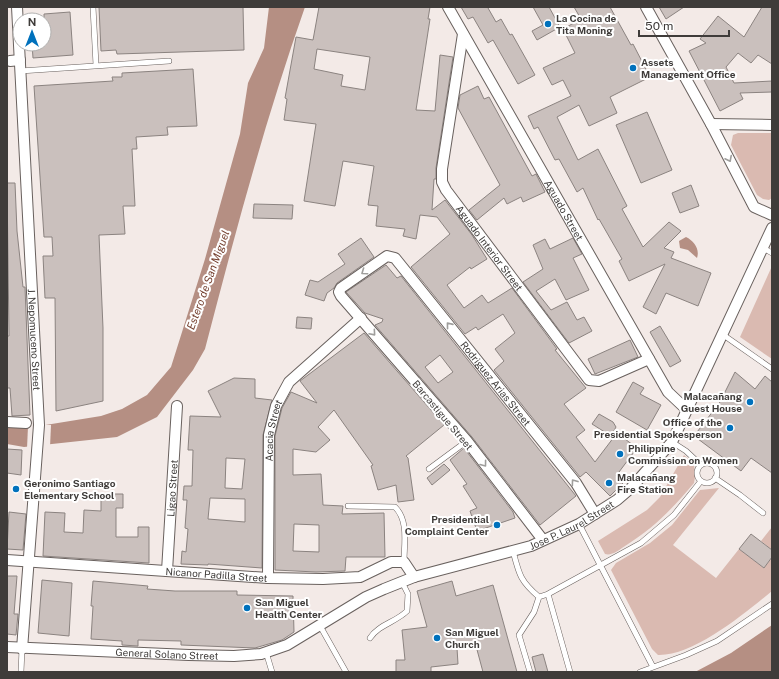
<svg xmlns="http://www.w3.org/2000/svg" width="779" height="679" viewBox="0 0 779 679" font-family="'Public Sans',sans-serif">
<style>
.green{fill:#dabab1}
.water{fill:#b58f83}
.pier{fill:#f3eae7}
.building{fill:#cac0bd;stroke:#8b8380;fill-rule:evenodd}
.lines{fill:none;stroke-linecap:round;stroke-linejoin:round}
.lane-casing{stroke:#69615e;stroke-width:6}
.street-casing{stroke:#69615e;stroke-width:12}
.lane{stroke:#fff;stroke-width:5}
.street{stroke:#fff;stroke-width:10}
.oneway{stroke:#9f9e9c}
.poi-dot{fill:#0071bc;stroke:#fff;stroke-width:1.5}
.labels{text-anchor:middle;stroke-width:4;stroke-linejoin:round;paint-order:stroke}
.poi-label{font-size:10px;font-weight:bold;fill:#3f3c3a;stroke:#fff;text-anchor:start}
.street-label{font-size:10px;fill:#3f3c3a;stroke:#fff}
.water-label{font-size:11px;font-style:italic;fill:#743f2e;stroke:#fff}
</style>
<rect width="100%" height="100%" fill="#f3eae7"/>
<path class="green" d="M738,133H772V198L769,200L763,199L757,195L731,145L733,135Z
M772,266V359L740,337Z
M684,455L694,464L695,477L694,483C672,509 654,528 625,546C619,550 612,556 605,554L598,541L647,510L660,497Z
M719,488L673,545L716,578L739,549L764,568L772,557V591C745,613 694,656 658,655L652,649L611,570L616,563L650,543L672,525L700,490Z
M772,527V550L761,541Z"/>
<path class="water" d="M269,7H305C265,120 235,234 205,349L193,370L157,417L117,437L24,447L7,444V425L27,428L101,416L122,409L147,395L171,367L205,259L240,134L248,83L264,48Z
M686,237C694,241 700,249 697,258L688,250L680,248L679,241Z
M772,625V672H695L731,653Z"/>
<path class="pier" d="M37,425H51L50,447L27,449L28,426Z"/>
<path class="building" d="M99,7H243L244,50L117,54L116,50L101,51Z
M319,7H430L428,19H430L416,110L435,111L440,55L453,57L436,168V179H434L432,210L445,200L472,235L487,259L471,269L470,267L447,285L464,308L482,295L488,303L512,288L557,349L555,350L586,388L564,404L585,430L576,437L595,462L617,433L637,448L616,476L623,483L610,496L586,472L580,477L494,370L504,361L495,349L515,333L503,314L478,330L476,327L465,334L411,267L450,234L437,217L420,215L416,239L403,236L405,229L376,226L378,206L368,205L374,166L343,161L335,206L304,201L316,124L284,120L287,99L285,98L296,37L313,40ZM317,49L370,57L365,90L341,86L343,75L314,69Z
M461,7H490L488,8L496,22L501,19L510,35L512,34L535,75L518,84L493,40L488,43L473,17L468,19Z
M533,7H549L560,27L537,40L532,31L543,25Z
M574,7H610L631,45L633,44L650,77L610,97L617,113L589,126L579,105L557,117L578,160L598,149L627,206L622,209L643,247L669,222L681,231L664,248L674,252L671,258L711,273L698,306L666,293L656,314L643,307L665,264L629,281L619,261L622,259L599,219L598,220L583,188L577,192L559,159L555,160L538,127L534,129L528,116L571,96L563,80L552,85L543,68L575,53L563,29L581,19Z
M659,7H684L666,19Z
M762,7H772V64L758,55L751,63L738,53L726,67L734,83L772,81V92L740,93L743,99L720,111L689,51L706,43L700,39L718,16L744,37Z
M70,12L73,55L33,58L32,44H44V14Z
M193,69L197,126L167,127L168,135L136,137L137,149H132L135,206H123L125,234L99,235L103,328V401L56,411L55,298H45L43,256H53L52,237H44L34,86L113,81L112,77H122V73Z
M478,86L484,99L489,97L532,176L536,174L545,192L523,202L521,197L507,204L504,198L477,220L469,210L500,185L458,108L460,95Z
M647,112L672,170L641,183L616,125Z
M7,183H15L17,231L23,287H25L30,415L12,416L10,388H7V336H9Z
M691,185L699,206L680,213L672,193Z
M254,204L293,205L292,219L253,218Z
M361,238L374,257L337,283L334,288L327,293L324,301L305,295L310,280L318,282L345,264L338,254Z
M573,238L582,254L573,258L589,290L566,300L555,279L536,291L551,310L567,302L577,320L584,317L592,331L569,343L523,282L543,269L533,245L545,239L550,249Z
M386,265L397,278L401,276L576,496L540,525L472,437L375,325L382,322L383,319L365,313L346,292ZM440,355L453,372L438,383L425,367Z
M297,317L312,318L311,329L296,328Z
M660,326L681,361L670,367L650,332Z
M364,333L444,425L406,456L408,458L414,500L398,502L396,485L378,490L371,466L373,465L334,410L318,427L330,440L316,452L293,449V475L321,474L323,505L343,506L342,514L384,513L385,557H346L345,571L316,572L275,570V436L282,408L291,392L317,403L300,381ZM294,524L319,525V552L293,551Z
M630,340L638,357L595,374L588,359Z
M735,372L755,389L765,376L772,382V473L751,458L741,471L694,436L720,402Z
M234,378L255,379V398L272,400L263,435L262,568L208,564V565L181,564L182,551L186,552L188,529L185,528L187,500H183L184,486H192L193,450H188L190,416L221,417L208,391ZM226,458L245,459L242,489L225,488ZM210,498L245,499V522L208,519Z
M633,382L644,388L640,394L661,405L647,430L616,412Z
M599,414L613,422L616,427L611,436L592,424Z
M464,448L513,512L515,518L477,531L470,511L477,508L463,486L467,484L450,460Z
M7,449L22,450L21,475L7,473Z
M444,464L450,470L432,485L427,478Z
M101,494H123V508H116V537H138V527H149V563L43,556L45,512L65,513L64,532L83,533L84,510L101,511Z
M9,512L26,514L23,550L7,549Z
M751,534L772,550V557L764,568L739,549Z
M7,576H17L14,614H18L16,635L7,634Z
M42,580L72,583L69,636L38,633Z
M93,581L148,586L147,589L175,591H237V595L293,596L294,632L282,640L255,648L181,645V641L138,640V646L122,645V641L91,639L93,606H91Z
M452,581L456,596L493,585L517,672H483L476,646L457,648L458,664L431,667V672H396V660H405L402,630L427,627L417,591Z
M543,654L548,672H536L532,657Z"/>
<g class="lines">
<g class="lane-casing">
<path id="lane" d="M93,7L96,65
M20,71L169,61
M763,248L772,253
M722,334L772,369
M672,442L686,451L701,465
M697 473a10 10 0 1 1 20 0a10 10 0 1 1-20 0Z
M429,469L467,441
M715,478L740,495L763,513
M348,506L395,507C409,521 404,544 404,562
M579,524L653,667
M513,551C519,574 520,581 539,597
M548,594L570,672
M319,624L346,672
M370,638C378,625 396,622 407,611L408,594L402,582
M266,652L272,672
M21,672L22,649
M530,672L519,635L534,612L539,597L548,594L641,543L674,515L701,481
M640,672L686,655L717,641L772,604"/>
</g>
<g class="street-casing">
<g id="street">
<path id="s1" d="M17,7L39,425L22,649"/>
<path id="s2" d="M448,7L668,392L686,409"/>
<path d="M646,7L711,124L754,207L772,215"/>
<path id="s3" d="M463,34L442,169V182L446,190L589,380L599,381L649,359"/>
<path d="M10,61L20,60"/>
<path d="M711,124L772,125"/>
<path d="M7,422L26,423"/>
<path id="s4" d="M543,540L467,441L341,296L339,292L341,288L387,256L395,258L576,483L595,514"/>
<path id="s5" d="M7,560L268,578L323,579L360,577L391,562H404L414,577"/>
<path id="s6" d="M167,571L177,406"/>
<path id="s7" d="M268,578L269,435L276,406L289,382L361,318"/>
<path id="s8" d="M7,647L189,655L234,656L261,654L287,645L366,597L384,589L414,577L531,546L579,524L617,500L631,488L672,442L772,228"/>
</g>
</g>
<use href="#lane" class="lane"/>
<use href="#street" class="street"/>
</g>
<defs><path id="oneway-chevron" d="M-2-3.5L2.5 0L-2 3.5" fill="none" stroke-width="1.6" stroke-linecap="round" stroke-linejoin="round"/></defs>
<g class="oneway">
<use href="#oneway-chevron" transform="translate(729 159) rotate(63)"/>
<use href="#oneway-chevron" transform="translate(364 272) rotate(145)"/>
<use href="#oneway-chevron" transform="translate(449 325) rotate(-129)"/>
<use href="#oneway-chevron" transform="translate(373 333) rotate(49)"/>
<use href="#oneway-chevron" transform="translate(484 464) rotate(53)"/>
<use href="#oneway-chevron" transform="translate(574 482) rotate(-126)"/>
</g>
<g class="poi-dot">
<circle cx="548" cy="24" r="4"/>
<circle cx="633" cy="68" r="4"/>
<circle cx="750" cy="402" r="4"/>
<circle cx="730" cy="428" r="4"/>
<circle cx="620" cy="454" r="4"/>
<circle cx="609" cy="483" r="4"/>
<circle cx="16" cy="489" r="4"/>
<circle cx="497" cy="525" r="4"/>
<circle cx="247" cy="608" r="4"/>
<circle cx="437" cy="638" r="4"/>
</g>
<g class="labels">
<g class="poi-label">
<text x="556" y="22">La Cocina de<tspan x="556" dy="12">Tita Moning</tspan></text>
<text x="641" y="66">Assets<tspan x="641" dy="12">Management Office</tspan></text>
<text x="742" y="400" text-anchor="end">Malacañang<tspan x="742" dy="12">Guest House</tspan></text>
<text x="722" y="426" text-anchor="end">Office of the<tspan x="722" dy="12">Presidential Spokesperson</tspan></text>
<text x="628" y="452">Philippine<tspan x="628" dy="12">Commission on Women</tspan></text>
<text x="617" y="481">Malacañang<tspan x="617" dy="12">Fire Station</tspan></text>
<text x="24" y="487">Geronimo Santiago<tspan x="24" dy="12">Elementary School</tspan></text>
<text x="489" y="523" text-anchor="end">Presidential<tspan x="489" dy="12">Complaint Center</tspan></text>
<text x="255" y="606">San Miguel<tspan x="255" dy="12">Health Center</tspan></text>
<text x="445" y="636">San Miguel<tspan x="445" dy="12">Church</tspan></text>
</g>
<g class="street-label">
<text dy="4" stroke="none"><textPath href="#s2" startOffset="234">Aguado Street</textPath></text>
<text dy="4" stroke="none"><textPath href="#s3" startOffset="231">Aguado Interior Street</textPath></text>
<text dy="4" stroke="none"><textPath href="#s1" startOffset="333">J. Nepomuceno Street</textPath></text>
<text dy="4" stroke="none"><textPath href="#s4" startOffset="551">Rodriguez Arias Street</textPath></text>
<text transform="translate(443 415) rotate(50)" y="4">Barcastigue Street</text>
<text dy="4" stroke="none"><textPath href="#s7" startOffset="148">Acacia Street</textPath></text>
<text dy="4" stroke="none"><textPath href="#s6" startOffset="83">Ligao Street</textPath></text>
<text dy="4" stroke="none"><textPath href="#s8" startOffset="593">Jose P. Laurel Street</textPath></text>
<text dy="4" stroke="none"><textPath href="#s5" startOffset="210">Nicanor Padilla Street</textPath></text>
<text dy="4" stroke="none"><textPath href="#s8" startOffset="160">General Solano Street</textPath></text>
</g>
<g class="water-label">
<text transform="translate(208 280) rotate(-70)" y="4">Estero de San Miguel</text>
</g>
</g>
<rect width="779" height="679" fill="none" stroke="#3f3c3a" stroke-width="16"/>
<g transform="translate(32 32)"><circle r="19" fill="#ffffff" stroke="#b2b1b0"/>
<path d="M0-3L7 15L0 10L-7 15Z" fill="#0071bc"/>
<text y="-6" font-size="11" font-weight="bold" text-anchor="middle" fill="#3f3c3a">N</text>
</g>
<path d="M639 30v6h90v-6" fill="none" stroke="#3f3c3a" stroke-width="2"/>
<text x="645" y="30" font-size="12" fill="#3f3c3a" stroke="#ffffff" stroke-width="3" paint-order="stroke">50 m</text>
</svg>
